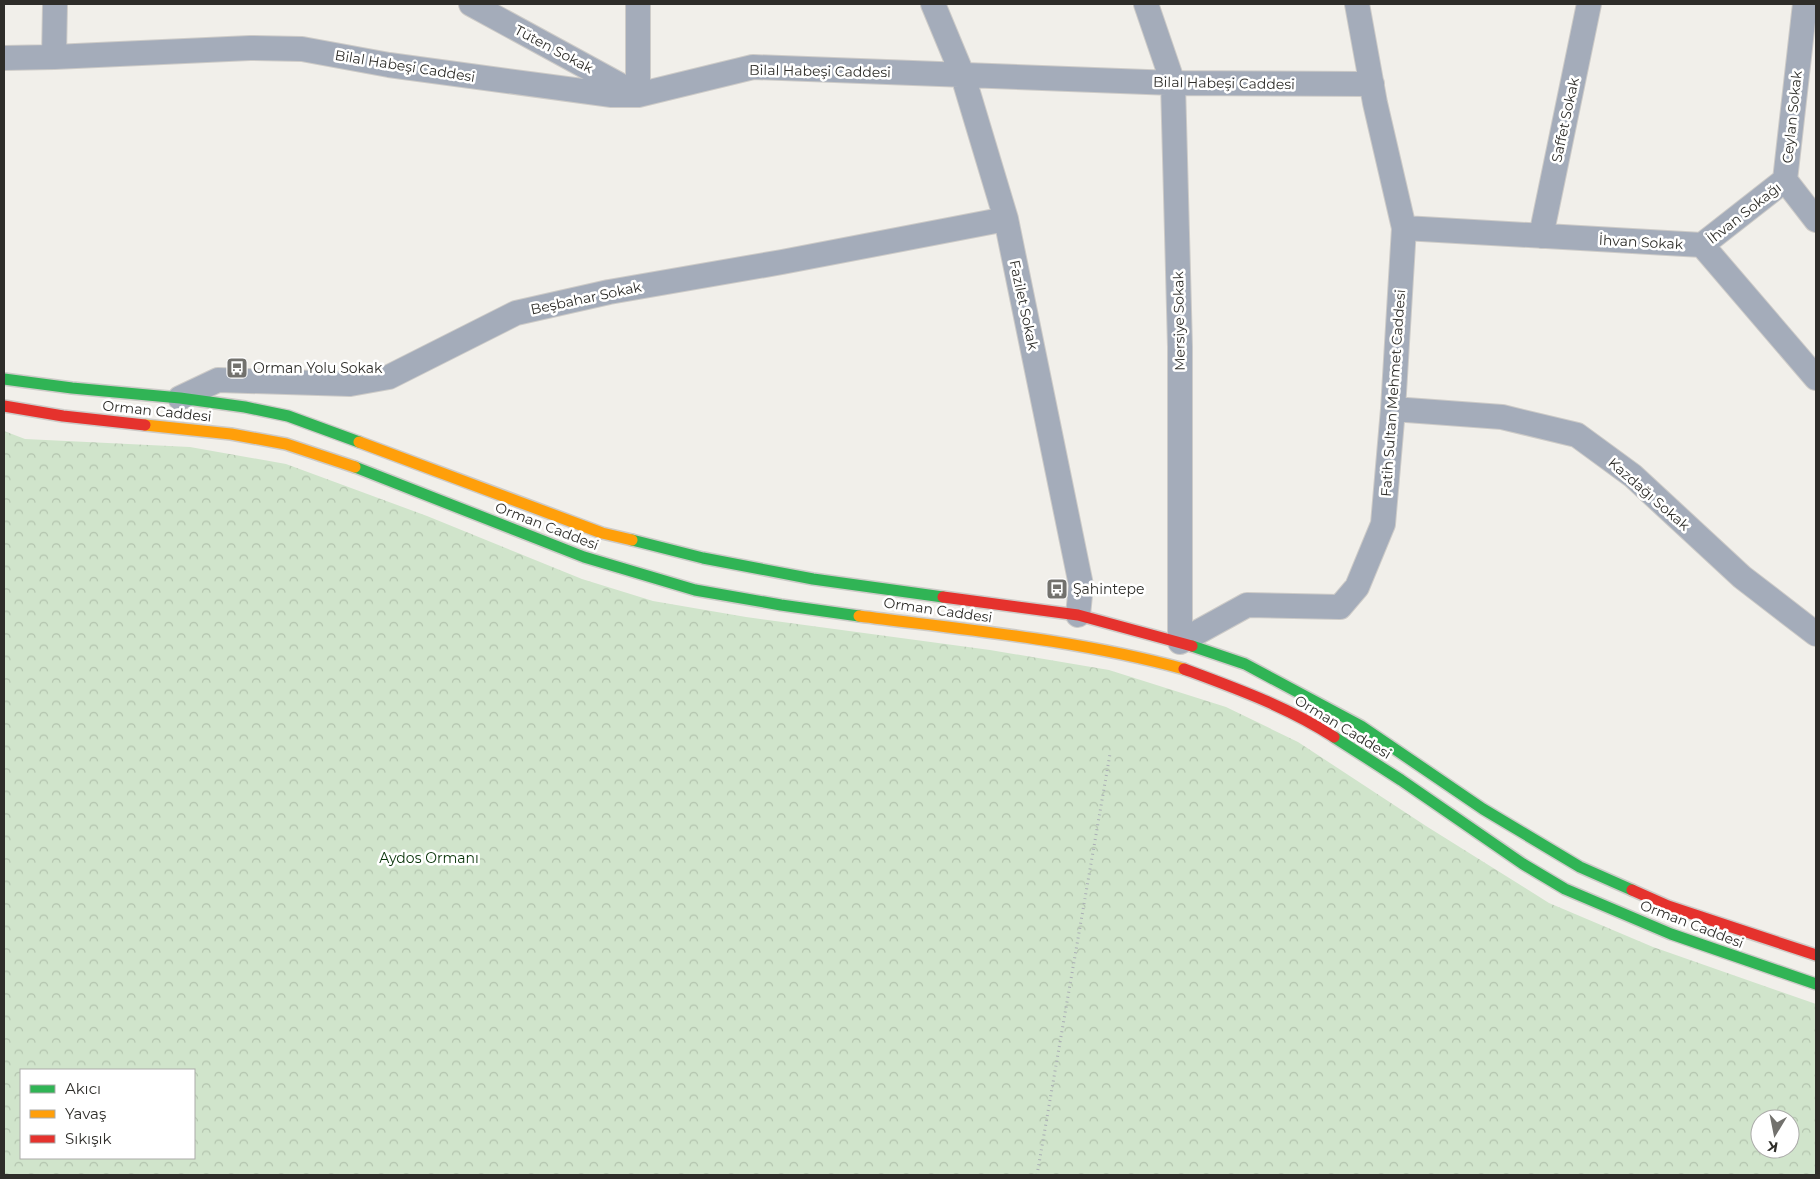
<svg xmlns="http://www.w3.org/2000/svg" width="1820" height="1179" viewBox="0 0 1820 1179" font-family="Montserrat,sans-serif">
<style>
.forest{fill:url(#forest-crowns);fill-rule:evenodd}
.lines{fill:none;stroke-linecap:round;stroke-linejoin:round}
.street-casing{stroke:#cdcbc8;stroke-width:26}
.fast-casing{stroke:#cdcbc8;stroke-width:14}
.slow-casing{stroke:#cdcbc8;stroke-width:14}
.jam-casing{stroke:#cdcbc8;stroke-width:14}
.path{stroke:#aaaeb5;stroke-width:3;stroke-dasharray:1 4;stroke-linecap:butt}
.street{stroke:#a4acba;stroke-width:24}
.fast{stroke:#30b455;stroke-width:11}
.slow{stroke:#ff9f0a;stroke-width:11}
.jam{stroke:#e5322d;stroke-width:11}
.labels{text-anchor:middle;stroke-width:5;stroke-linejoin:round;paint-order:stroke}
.street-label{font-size:14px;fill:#2e2d29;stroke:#fff}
.poi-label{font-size:14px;fill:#2e2d29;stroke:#fff;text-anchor:start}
.park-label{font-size:14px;fill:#083408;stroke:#fff}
</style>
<defs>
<pattern id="forest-crowns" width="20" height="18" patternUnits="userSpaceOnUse" patternTransform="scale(1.25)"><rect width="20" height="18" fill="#d0e4cb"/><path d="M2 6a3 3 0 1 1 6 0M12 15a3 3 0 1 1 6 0" fill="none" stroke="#b3c4ae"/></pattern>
</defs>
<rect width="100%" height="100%" fill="#f1efea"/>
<path class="forest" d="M4,431L25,439L190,447L286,464L427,516L582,579L653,601L746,617L990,650L1109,670L1226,707L1298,742L1426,826L1549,903L1653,947L1816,1004V1175H4ZM21,1070H194V1158H21ZM1760,1119H1790V1149H1760Z"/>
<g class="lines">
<g class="street-casing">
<path id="street" d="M471,4L638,95V4
M933,4L963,76L1006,219L1081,585L1078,615
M1146,4L1173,83L1180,347V642L1247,605L1340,607L1357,587L1383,524L1393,409L1404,228L1375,103L1357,4
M1805,4L1785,180L1816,220
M54,57L55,4
M4,58L54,57L250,48L302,49L389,65L612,95H638L753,67L1173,83L1372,84
M1404,228L1702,245L1816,378
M1541,236L1589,4
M1702,245L1785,180
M180,398L218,380L350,384L389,377L516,313L609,292L782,262L1006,219
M1393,409L1502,417L1577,435L1633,476L1742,577L1816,634"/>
</g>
<g class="fast-casing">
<path id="fast" d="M4,379L72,388L180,398L245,407L288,416L359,442
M355,467L584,557L695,590L781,605L859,616
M632,540L703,558L813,579L943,597
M1192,646L1245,664L1361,726L1483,809L1580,867L1632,890
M1334,737L1401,780L1523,864L1565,889L1671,934L1816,984"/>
</g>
<g class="slow-casing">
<path id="slow" d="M145,425L231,434L286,444L355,467
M359,442L602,533L632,540
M859,616C968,630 1078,640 1184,669"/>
</g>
<g class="jam-casing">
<path id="jam" d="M4,406L63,416L145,425
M943,597L1078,615L1192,646
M1184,669C1235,688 1288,707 1334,737
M1632,890L1668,906L1816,955"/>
</g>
<path class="path" d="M1037,1175L1110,754"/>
<use href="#street" class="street"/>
<use href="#fast" class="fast"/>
<use href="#slow" class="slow"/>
<use href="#jam" class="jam"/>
</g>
<defs>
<g id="bus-square" transform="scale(1.125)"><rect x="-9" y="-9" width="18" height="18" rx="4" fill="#72716d" stroke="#fff"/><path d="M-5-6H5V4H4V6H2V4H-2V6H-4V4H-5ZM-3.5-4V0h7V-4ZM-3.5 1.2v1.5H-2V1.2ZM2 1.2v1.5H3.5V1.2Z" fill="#fff"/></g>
</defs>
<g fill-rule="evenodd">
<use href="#bus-square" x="237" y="368"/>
<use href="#bus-square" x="1057" y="589"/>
</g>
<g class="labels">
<g class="street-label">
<text transform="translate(554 49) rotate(28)" y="5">Tüten Sokak</text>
<text transform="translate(405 66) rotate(9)" y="5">Bilal Habeşi Caddesi</text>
<text transform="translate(820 71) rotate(1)" y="5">Bilal Habeşi Caddesi</text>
<text transform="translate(1224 83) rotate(1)" y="5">Bilal Habeşi Caddesi</text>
<text transform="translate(1792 117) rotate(-84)" y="5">Ceylan Sokak</text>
<text transform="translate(1565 120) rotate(-78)" y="5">Saffet Sokak</text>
<text transform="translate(1744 213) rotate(-38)" y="5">İhvan Sokağı</text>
<text transform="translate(1641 242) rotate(3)" y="5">İhvan Sokak</text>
<text transform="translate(586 298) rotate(-12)" y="5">Beşbahar Sokak</text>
<text transform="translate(1024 305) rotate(78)" y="5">Fazilet Sokak</text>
<text transform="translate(1179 321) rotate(-91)" y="5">Mersiye Sokak</text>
<text transform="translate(1393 393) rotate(-86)" y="5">Fatih Sultan Mehmet Caddesi</text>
<text transform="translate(157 411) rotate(6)" y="5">Orman Caddesi</text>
<text transform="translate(1649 494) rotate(41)" y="5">Kazdağı Sokak</text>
<text transform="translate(547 526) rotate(21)" y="5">Orman Caddesi</text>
<text transform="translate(938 610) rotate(8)" y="5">Orman Caddesi</text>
<text transform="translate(1343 727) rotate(31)" y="5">Orman Caddesi</text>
<text transform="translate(1692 924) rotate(21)" y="5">Orman Caddesi</text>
</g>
<g class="poi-label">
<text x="253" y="373">Orman Yolu Sokak</text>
<text x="1073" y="594">Şahintepe</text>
</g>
<g class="park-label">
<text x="429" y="863">Aydos Ormanı</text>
</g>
</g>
<rect width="1820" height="1179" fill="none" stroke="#2e2d29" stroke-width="10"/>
<rect x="20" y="1069" width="175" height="90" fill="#ffffff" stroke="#ababa9"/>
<rect x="30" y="1085" width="25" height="8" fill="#30b455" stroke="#ababa9"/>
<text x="65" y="1094" font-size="15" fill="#2e2d29">Akıcı</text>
<rect x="30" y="1110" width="25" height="8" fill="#ff9f0a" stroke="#ababa9"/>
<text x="65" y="1119" font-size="15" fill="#2e2d29">Yavaş</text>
<rect x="30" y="1135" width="25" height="8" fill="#e5322d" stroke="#ababa9"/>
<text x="65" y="1144" font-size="15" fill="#2e2d29">Sıkışık</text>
<g transform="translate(1775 1134) rotate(190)"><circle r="24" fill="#ffffff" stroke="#ababa9"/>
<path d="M0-4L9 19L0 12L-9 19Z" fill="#72716d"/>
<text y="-8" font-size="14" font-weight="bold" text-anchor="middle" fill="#2e2d29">K</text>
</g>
</svg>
